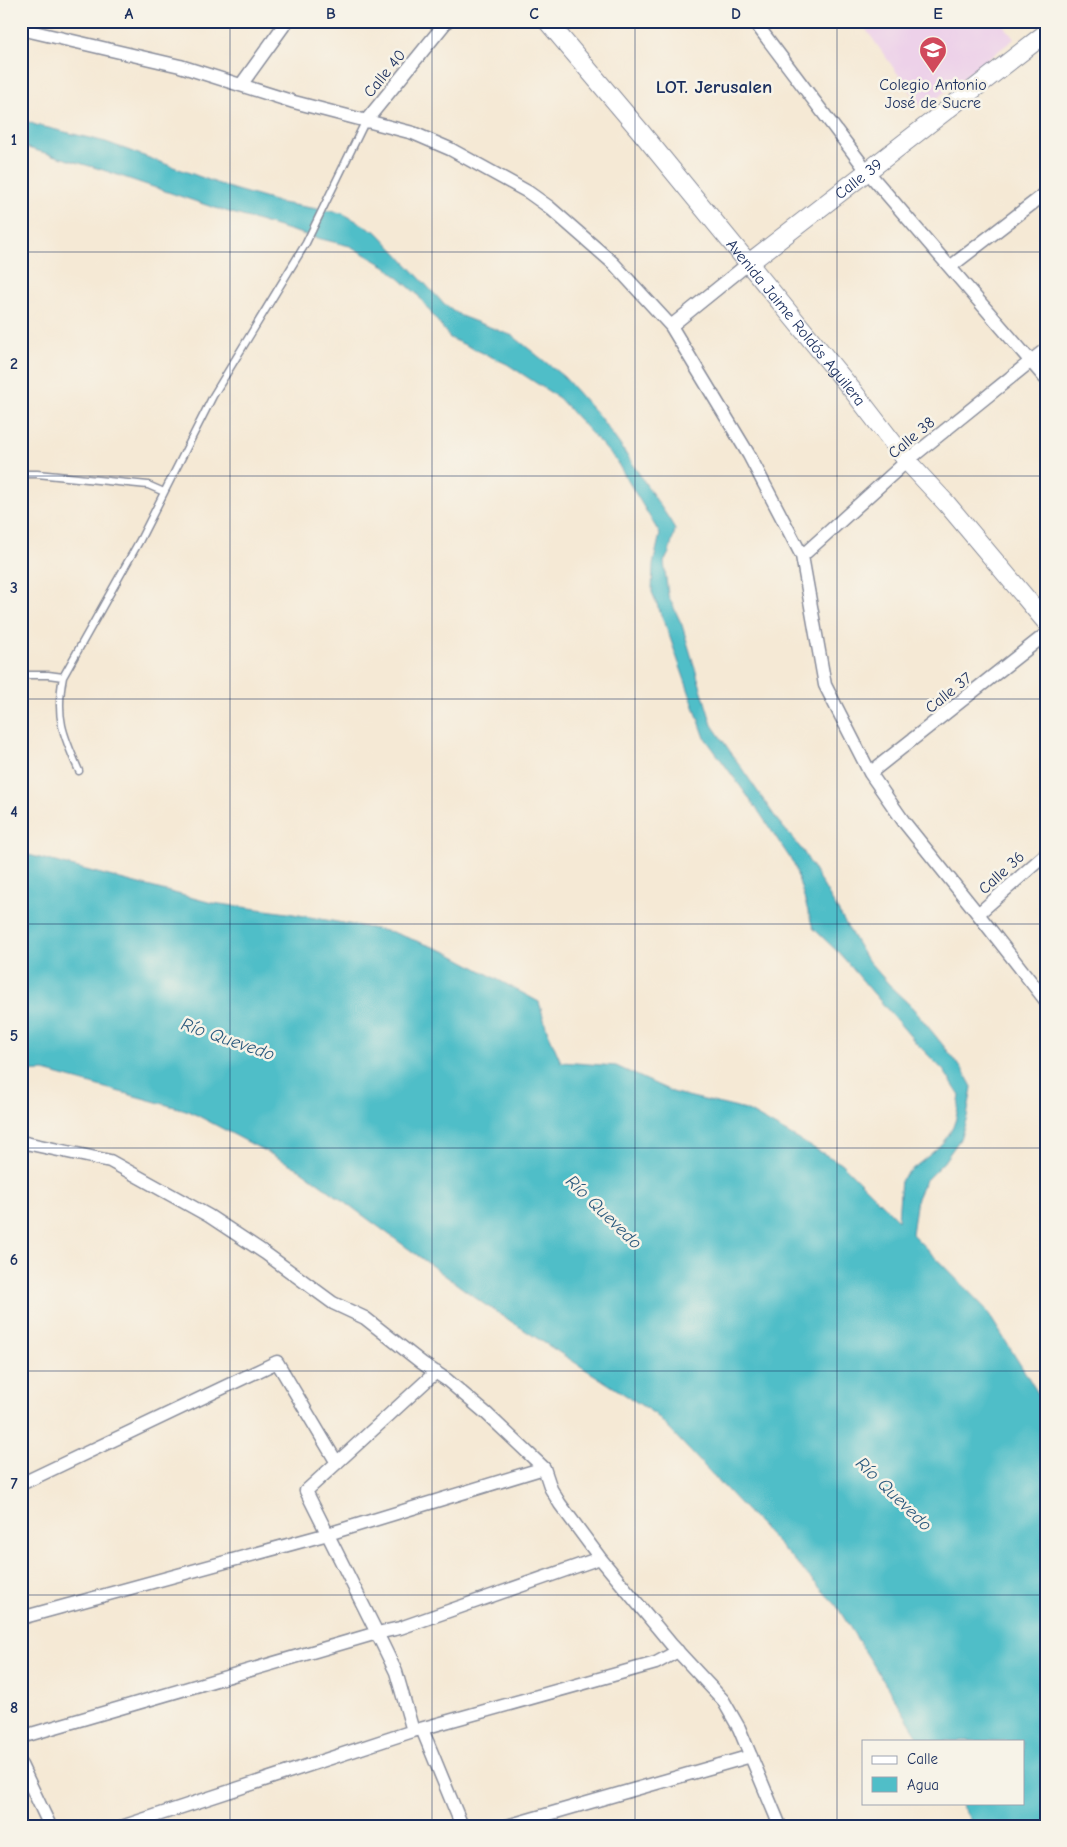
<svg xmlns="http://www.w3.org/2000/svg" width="1067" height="1847" viewBox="0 0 1067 1847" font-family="'Comic Neue',sans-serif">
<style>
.built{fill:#edd1e9}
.water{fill:#50bec8;stroke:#367693}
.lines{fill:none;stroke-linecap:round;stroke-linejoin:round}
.lane-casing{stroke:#888c9a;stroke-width:9}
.street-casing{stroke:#888c9a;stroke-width:15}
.secondary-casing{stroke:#888c9a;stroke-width:20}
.lane{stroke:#fff;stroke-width:6}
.street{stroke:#fff;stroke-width:12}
.secondary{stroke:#fff;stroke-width:18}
.grid{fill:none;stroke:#1b2f5e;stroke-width:1;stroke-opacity:0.55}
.labels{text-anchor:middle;stroke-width:5;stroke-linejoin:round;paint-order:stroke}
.street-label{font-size:16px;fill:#1b2f5e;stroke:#f7f3e8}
.poi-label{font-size:16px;fill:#1b2f5e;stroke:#f7f3e8}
.water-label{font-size:18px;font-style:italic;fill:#2b5a7e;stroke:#f7f3e8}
.quarter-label{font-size:19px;font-weight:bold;fill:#1b2f5e;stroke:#f7f3e8}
.neatline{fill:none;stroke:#1b2f5e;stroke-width:2}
.grid-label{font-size:16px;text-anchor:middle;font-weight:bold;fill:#1b2f5e}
</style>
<rect width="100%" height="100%" fill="#f7f3e8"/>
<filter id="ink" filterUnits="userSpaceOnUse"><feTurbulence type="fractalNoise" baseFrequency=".02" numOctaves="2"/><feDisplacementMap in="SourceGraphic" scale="10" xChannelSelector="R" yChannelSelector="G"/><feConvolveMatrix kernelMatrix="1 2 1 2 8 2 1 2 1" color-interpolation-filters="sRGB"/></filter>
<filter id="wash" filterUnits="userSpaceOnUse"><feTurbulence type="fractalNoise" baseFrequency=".0096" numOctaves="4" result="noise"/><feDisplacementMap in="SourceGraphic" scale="20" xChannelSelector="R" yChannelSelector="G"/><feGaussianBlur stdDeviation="1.12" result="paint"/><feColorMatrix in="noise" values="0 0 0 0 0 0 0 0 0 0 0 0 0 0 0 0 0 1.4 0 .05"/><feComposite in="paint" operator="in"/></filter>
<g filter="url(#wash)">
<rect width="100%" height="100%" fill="#f5e9d5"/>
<path class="built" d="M860,21H1001L1014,39L923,109Z"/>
<path class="water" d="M21,119L36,125L106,142L233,189L281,203L342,213L378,233L442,302L461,316L513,336L564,377L599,416L620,445L671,522L675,530L669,553L664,562L668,595L682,625L712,725L778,821L803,851L865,957L894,990L912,1007L934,1034L963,1070L972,1087L967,1117L960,1139L943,1163L925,1181L917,1198L912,1234L985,1308L1046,1406V1826H974L960,1803H1023V1741H921L836,1605L655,1414L484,1304L301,1170L189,1111L44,1071L21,1072V853L212,903L288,913L392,932L447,952L539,1002L547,1030L561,1062L616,1066L675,1093L746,1110L842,1164L898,1220L901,1179C918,1162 942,1150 953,1127C957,1118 958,1106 960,1096L944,1071L917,1044L840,954L813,928L794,864L757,809L705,738L667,629L652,592L653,565L660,534L615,459L559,398L507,364L450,338L417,294L385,266L350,246L309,236L212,207L100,169L21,146Z"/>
</g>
<g filter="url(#ink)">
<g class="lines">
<g class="lane-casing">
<path id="lane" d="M21,474H37L148,485L164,492
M21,675H48L63,677
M79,771C63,735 55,717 63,677L140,540L213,396L306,243L365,122"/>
</g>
<g class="street-casing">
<path id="street" d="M754,21L867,171L1046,379
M21,29L180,66L294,102L413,133L450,149L528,192L549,207L613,263L671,326L749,455L802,556L825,685L870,773L904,822L978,914L1046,1001
M241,85L287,21
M365,122L447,21
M950,267L1046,193
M671,326L749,263
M802,556L907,461L1046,349
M870,773L1046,634
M978,914L1046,854
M21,1142L110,1161L209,1216L265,1253L333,1303L365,1318L422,1363L447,1380L487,1414L544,1468L551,1489L560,1504L600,1558L671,1644L723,1700L739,1728L780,1826
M21,1484L277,1362L337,1463
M21,1618L328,1534L544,1468
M422,1729L462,1826
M413,1731L396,1672L377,1633L400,1628L600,1558
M21,1737L377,1633L306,1491L436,1372
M21,1765L50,1826
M124,1826L413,1731L656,1663L678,1651
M507,1826L751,1756"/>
</g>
<g class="secondary-casing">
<g id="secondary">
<path id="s1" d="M547,21L641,132L853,391L907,461L947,504L1046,622"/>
<path id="s2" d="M749,263L1046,33"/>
</g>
</g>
<use href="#lane" class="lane"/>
<use href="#street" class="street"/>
<use href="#secondary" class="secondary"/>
</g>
</g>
<path class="grid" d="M230,21V1826M432,21V1826M635,21V1826M837,21V1826M21,252H1046M21,476H1046M21,699H1046M21,924H1046M21,1148H1046M21,1371H1046M21,1595H1046"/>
<defs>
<g id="university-pin" transform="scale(1.4375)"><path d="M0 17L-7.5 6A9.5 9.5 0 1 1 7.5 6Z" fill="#d1495b" stroke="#f7f3e8"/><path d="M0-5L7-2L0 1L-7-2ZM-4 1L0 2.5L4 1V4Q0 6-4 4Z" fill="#fff"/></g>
</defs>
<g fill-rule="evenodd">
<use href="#university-pin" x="933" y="50"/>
</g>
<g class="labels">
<g class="street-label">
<text transform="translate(384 73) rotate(-51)" y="6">Calle 40</text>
<text dy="6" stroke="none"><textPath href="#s2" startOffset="138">Calle 39</textPath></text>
<text dy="6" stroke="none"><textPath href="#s1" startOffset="391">Avenida Jaime Roldós Aguilera</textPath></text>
<text transform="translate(911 437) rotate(-40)" y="6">Calle 38</text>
<text transform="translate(948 692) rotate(-39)" y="6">Calle 37</text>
<text transform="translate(1001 872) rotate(-42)" y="6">Calle 36</text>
</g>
<g class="poi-label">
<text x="933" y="90">Colegio Antonio<tspan x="933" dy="18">José de Sucre</tspan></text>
</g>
<g class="water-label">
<text transform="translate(228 1039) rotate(19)" y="6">Río Quevedo</text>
<text transform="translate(604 1212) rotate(44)" y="6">Río Quevedo</text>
<text transform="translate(894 1494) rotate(44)" y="6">Río Quevedo</text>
</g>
<g class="quarter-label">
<text x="714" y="93">LOT. Jerusalen</text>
</g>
</g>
<rect width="1067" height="1847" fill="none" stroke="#f7f3e8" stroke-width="55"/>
<rect x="862" y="1740" width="162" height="65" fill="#f7f3e8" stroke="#9fa5b1"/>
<rect x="872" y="1756" width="25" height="8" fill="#ffffff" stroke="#9fa5b1"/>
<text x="907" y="1764" font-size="15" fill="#1b2f5e">Calle</text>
<rect x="872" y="1777" width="25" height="15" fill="#50bec8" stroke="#9fa5b1"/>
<text x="907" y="1790" font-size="15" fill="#1b2f5e">Agua</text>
<rect x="28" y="28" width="1012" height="1792" class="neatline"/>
<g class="grid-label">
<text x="129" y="19">A</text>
<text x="331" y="19">B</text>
<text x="534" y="19">C</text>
<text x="736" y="19">D</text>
<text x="938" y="19">E</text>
<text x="14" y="145">1</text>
<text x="14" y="369">2</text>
<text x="14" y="593">3</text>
<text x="14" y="817">4</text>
<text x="14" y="1041">5</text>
<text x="14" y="1265">6</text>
<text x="14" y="1489">7</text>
<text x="14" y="1713">8</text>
</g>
</svg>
